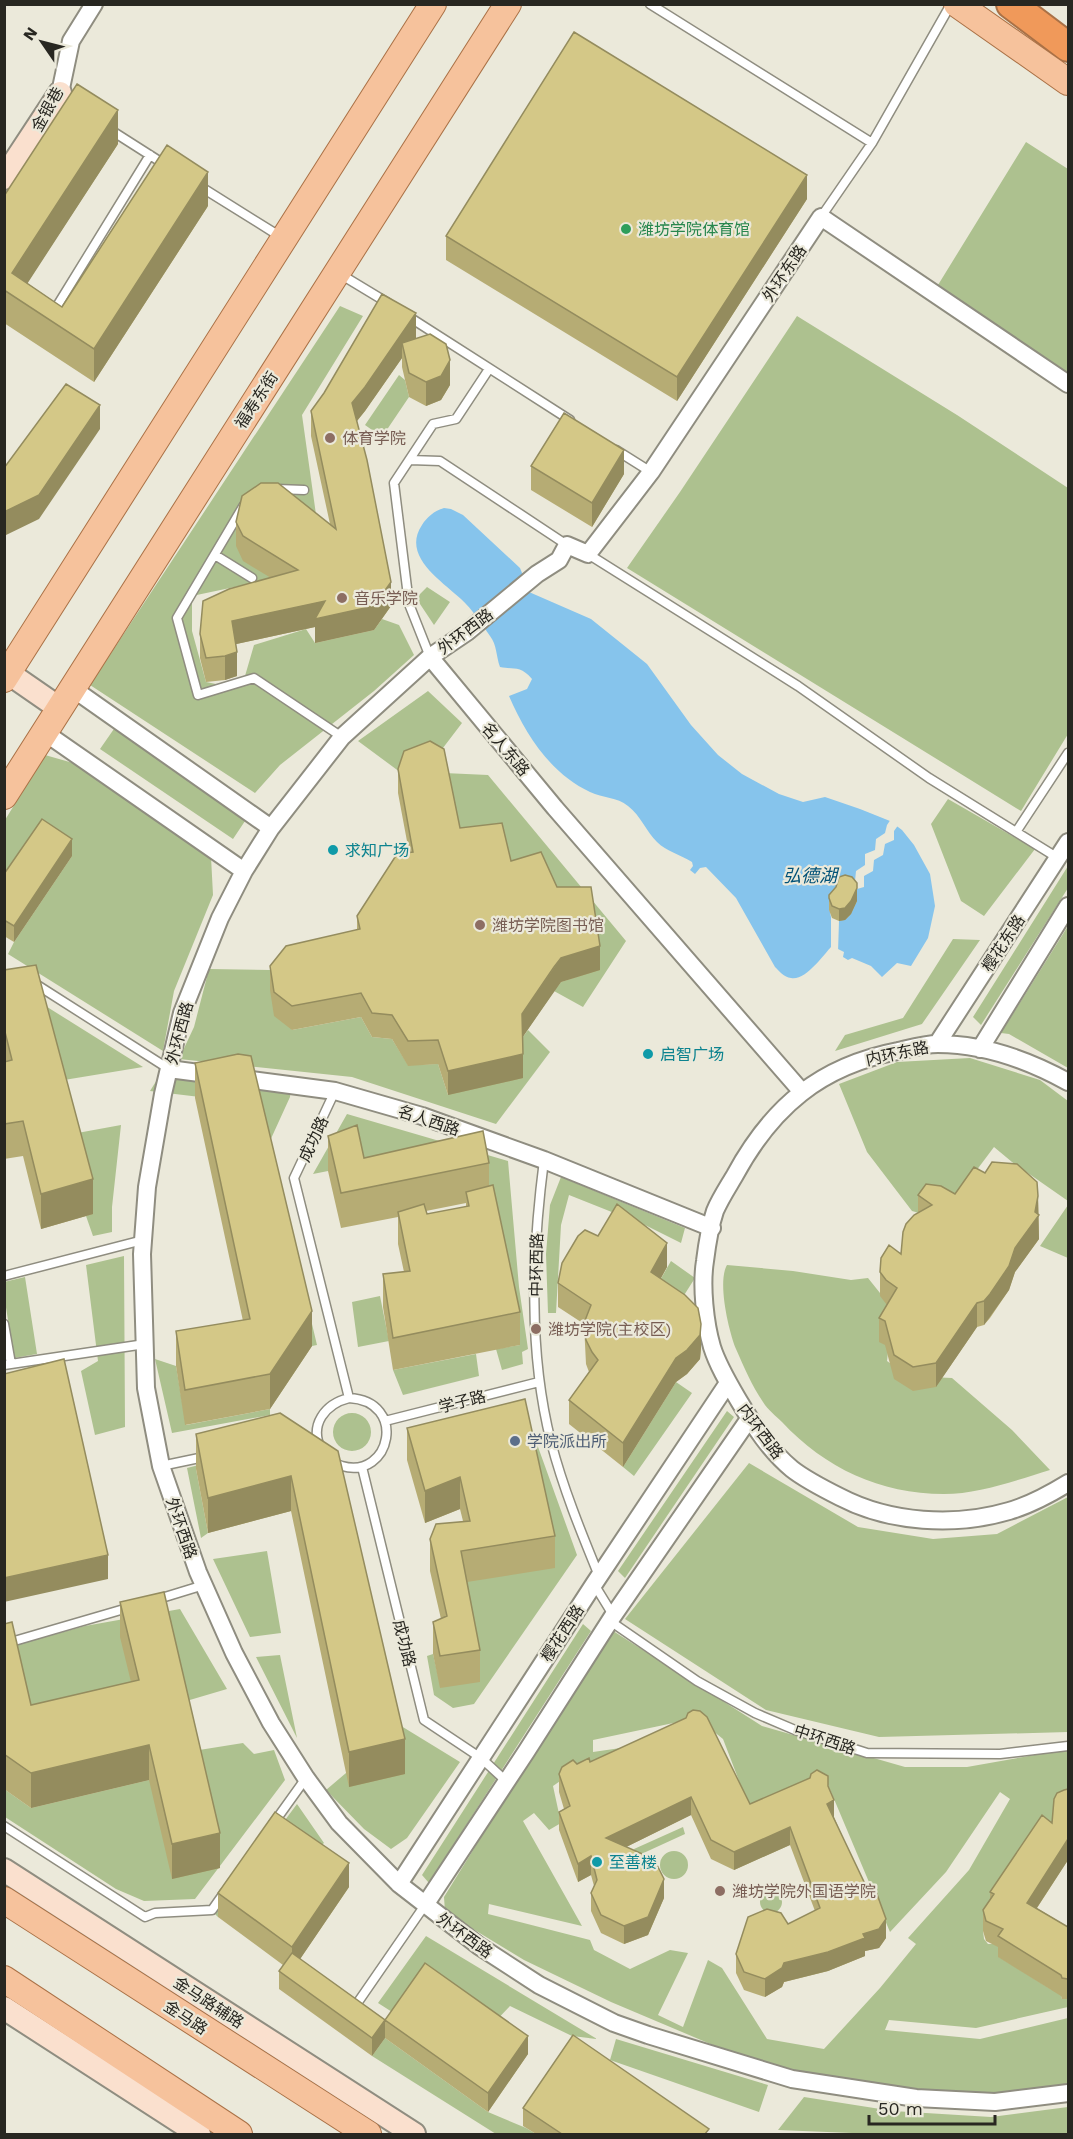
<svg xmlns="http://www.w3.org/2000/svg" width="1073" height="2139" viewBox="0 0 1073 2139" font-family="'Work Sans','Noto Sans SC',sans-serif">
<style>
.green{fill:#adc18f;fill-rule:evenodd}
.water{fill:#86c4ec}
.pier{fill:#ebe9da}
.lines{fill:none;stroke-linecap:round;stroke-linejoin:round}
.lane-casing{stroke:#8f8d80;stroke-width:11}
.street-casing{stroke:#8f8d80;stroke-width:20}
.secondary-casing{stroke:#8f8d80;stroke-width:26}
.primary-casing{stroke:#aa7146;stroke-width:28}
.highway-casing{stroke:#aa7146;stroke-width:32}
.lane{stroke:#fff;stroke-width:8}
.street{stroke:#fff;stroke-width:16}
.secondary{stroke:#fae0ce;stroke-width:22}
.primary{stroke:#f6c29c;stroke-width:26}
.highway{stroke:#f0995a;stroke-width:28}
.wall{fill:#b6ac74;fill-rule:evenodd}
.shaded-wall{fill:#948c5e}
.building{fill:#d4c887;stroke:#948c5e;stroke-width:1.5}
.leisure-dot{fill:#2e9e5b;stroke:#ebe9da;stroke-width:2}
.education-dot{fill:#8d6e63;stroke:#ebe9da;stroke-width:2}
.culture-dot{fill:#0f9aa8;stroke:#ebe9da;stroke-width:2}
.service-dot{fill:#5c6f8a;stroke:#ebe9da;stroke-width:2}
.labels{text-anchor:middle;stroke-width:4.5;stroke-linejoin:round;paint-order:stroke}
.street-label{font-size:16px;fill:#282721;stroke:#ebe9da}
.leisure-label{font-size:16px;fill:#27864d;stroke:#ebe9da;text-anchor:start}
.education-label{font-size:16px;fill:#785e54;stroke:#ebe9da;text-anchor:start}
.culture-label{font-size:16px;fill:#0d838f;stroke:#ebe9da;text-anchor:start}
.service-label{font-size:16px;fill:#4e5e75;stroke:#ebe9da;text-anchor:start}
.water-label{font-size:18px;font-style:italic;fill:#005177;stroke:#ebe9da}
</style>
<rect width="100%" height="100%" fill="#ebe9da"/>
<path class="green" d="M1026,142L1068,169V373L938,285Z
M340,306L363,316L302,415L320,543L273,579L192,596V631L206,682L231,687L245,676L254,645L306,629L315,643L374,630L382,619L399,625L414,655L374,691L280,765L255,793L90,685Z
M797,316L957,415L1068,488V734L1021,811L627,568L680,492Z
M399,375L405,380L409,397L382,437L365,425Z
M427,587L450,602L434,625L416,598Z
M428,691L462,723L430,765L404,775L358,741Z
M116,726L245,821L233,839L100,749Z
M45,755L73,763L211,857L213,895L174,991L163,1051L8,954L14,942L72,856L5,890V820Z
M444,773L488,775L626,941L583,1007L554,991L561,982L600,969L460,853Z
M948,799L1035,849L984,916L961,901L931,824Z
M1068,866V888L981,1025L973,1017Z
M1068,926V1068L1009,1034L1001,1033Z
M953,939L980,940L922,1024L835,1051L845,1035L903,1018Z
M209,969L271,970L292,1030L361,1017L372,1037L392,1039L408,1065L438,1064L448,1095L522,1038L528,1030L550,1052L496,1124L352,1077L179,1059L194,1027Z
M36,1000L143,1067L58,1081Z
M970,1058L1040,1080L1068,1101V1201L1012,1162L994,1147L940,1219L912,1211L867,1152L839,1084L897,1062Z
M160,1075L291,1088L290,1097L269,1143L317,1345L312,1346L200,1097L150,1091Z
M347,1114L508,1161L519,1287L528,1349L522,1352L523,1364L502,1370L496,1349L520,1345L483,1166L328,1171L313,1174Z
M121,1125L112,1207V1232L93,1236L86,1216L93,1213L72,1134Z
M561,1177L685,1228L681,1243L647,1226L569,1195L561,1225L556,1313H548L546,1254L550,1205Z
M1068,1205V1258L1040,1246Z
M124,1256L125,1427L95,1435L81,1371L98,1361L86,1265Z
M671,1261L695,1278L674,1311L651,1296Z
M727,1265L793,1271L851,1280L868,1278L884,1298L892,1313L887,1361L908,1376L952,1378L1012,1430L1050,1470C1017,1480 979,1494 944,1494C880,1494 825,1468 782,1422C776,1416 768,1410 763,1402C752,1386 744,1367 736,1349C729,1332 717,1282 727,1265Z
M25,1277L37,1354L14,1358L5,1301L4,1282Z
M380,1296L389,1341L358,1347L352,1302Z
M476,1354L479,1376L403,1395L393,1370Z
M155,1359L176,1366L186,1425L270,1409V1415L172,1433Z
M676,1382L692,1393L634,1476L623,1467Z
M524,1408L577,1555L474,1704L453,1708L434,1695L427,1656L433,1654L441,1688L461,1583L525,1432Z
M727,1411L734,1417L625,1578L618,1571Z
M333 1432a19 19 0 1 1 38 0a19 19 0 1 1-38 0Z
M278,1445L196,1469L208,1533L201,1538L187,1468Z
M749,1463L858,1527L933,1539L997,1534L1068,1497V1732L879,1737L766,1710L625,1619Z
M267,1551L281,1633L250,1637L213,1559Z
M180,1609L227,1689L139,1715L31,1740L5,1648L85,1626Z
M583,1624L591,1631L429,1883L422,1875Z
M610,1629L762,1726L905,1767H967L1068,1749V1810L1054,1820L983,1931L984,1939L988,1944H999V1957L1052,1990L1058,1984L1062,1999H1068V2007L976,2028L889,2020L885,2030L980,2039L1068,2018V2086L991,2097L900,2089L802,2072L727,2051L611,2002L524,1960L445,1912L444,1897ZM697,1718L723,1739L751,1812L826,1780L890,1932L946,1872L1000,1792L1010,1799L969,1870L908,1938L916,1944L880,1988L824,2049L767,2039L722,1968L708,1960L683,2027L658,2015L688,1953L670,1950L630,1969L594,1950L590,1940L488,1914L489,1904L582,1926L523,1821L534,1813L549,1830L561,1823L553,1786L576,1770L669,1741L593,1752V1740Z
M280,1655L297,1738L256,1657Z
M393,1721L460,1762L407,1838L391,1849L364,1829L326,1790L346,1773Z
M243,1743L254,1754L274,1750L285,1780L195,1899L144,1901L116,1889L5,1817L4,1789L31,1808L149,1780L193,1751Z
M297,1804L324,1843L306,1858L275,1836L218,1917L215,1914Z
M683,1827L685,1834L637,1856L634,1849Z
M660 1865a14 14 0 1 1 28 0a14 14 0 1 1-28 0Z
M760 1902a11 11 0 1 1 22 0a11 11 0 1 1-22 0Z
M426,1936L597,2039L572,2036L510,2006L490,2027L400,2017L378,2003Z
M385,2038L488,2112L526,2128L536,2134H496L372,2056Z
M616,2039L768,2085L759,2112L610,2060Z
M804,2097L893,2111L991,2117L1068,2107V2134H877L778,2130Z"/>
<path class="water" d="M444,508L451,509L463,515L520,568L524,578L523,583L529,592L591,619L647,664L691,725L718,755L742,774L779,794L803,802L825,797L860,809L890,821L902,830L914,845L930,874L935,906L928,938L911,966L897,963L882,977L871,966L852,958L848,960L843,957L844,952L832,946C823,955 806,981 791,978C784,977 779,971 775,967L736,898L706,867L700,868L695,874L690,870L693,866L692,862C681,855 666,851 657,842C646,831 641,816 628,806C617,797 603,798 590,792C550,773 526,735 509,696L527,689L532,679C520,665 514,670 500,667C496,656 497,645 490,636C482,624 472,609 461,599C442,581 401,556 422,525C427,517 434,511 444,508Z"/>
<path class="pier" d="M891,819L899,824L894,831V840L885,844L883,855L874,860L873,871L864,876V887L857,889L856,892L857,901L852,911L848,917L839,921L838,952L833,950L831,951V917L829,907L855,881L856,871L865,865V854L875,850L876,839L885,833L887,825Z"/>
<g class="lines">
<g class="lane-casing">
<path id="lane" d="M650,4L872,143
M109,129L167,166
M201,187L281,237
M821,217L872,143L951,4
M340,274L388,303
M54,311L150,155
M406,315L570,420
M616,450L651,472
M410,460L440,461L567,545
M277,489L304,490
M244,505L177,618L198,695L254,678L342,737
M588,554L798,686L929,778L1058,858
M215,555L252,578
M430,657L409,604L394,483L433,424L456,419L489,369
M1016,832L1068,753
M34,983L169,1069
M335,1091L294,1178L349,1398
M544,1160C532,1253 528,1351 551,1442C563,1488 581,1532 599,1576
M4,1276L143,1240
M4,1324L11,1364
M4,1365L145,1344
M349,1398C408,1401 391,1480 342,1466C333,1464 325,1457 321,1449C309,1425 325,1404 349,1398Z
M385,1421L539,1382
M161,1466L204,1457
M362,1467L424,1720L481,1758L506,1781
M594,1584L613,1615
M155,1600L204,1585
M610,1621L697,1681L755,1713L795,1730L867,1753L1000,1754L1068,1746
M4,1644L131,1607
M273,1824L306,1778
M4,1826L145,1917L155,1913L212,1910L224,1893
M356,2005L425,1905"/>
</g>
<g class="street-casing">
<path id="street" d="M60,93L71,41L94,4
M1068,384L821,217L651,472L588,554L567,545L559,560L537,574L467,632L430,657L342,737L271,828L244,871L220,918L182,1013L163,1094L147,1187L142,1254L146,1388L161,1466L198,1572L234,1653L271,1723L306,1778L339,1823L399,1884L479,1946L539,1985L614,2023L648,2035L792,2079L916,2098L995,2102L1068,2093
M430,657L555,808L802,1092
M72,688L271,828
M44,732L244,871
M937,1044L1068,842
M980,1049L1068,906
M169,1069L335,1091L422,1116L544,1160L712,1228
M1068,1082C1028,1060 985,1044 938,1044C925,1044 911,1048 898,1051C820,1066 772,1107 735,1175C728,1187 720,1199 715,1211C710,1226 707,1245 705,1261C701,1286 705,1323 712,1347C718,1366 729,1384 739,1401C754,1426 770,1451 792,1469C806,1480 824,1489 840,1497C890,1523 955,1527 1009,1511C1030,1505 1050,1494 1068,1483
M399,1884L594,1584L728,1383
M425,1905L526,1752L613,1616L749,1419"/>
</g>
<g class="secondary-casing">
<path id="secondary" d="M4,178L60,93
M4,670L59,708
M4,1870L414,2134
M4,2008L199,2134"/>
</g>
<g class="primary-casing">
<path id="primary" d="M957,4L1068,82
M4,679L433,4
M4,796L508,4
M4,1900L368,2134
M4,1979L239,2134"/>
</g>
<g class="highway-casing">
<path id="highway" d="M1011,4L1068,47"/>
</g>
<use href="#lane" class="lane"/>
<use href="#street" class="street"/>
<use href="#secondary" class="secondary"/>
<use href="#primary" class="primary"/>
<use href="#highway" class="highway"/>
</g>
<path class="wall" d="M118,144L27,283L62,307L208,206L94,382L4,323V196Z
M807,199L677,401L446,260V236Z
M382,294L416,338L415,339L450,385L441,400L426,406L409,397L402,367V358L365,411L357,421L391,606L374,630L315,643V627L236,644L237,676L225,680L206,682L200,658V634L271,578L243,561L236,546V522L330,524L311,436V411L324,393Z
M531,466L624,474L592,527L531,490Z
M398,769L460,828L511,861L557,887L600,970L561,982L554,991L522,1038L523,1078L448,1095L438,1064L408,1066L392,1039L372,1037L361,1017L292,1030L274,1016L270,990V966L357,930V916L409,852L398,793Z
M72,856L14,942L4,936V874Z
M829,895L857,901L851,914L845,920L839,921L832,918L829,910Z
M4,970L93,1214L41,1229L23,1156L4,1159Z
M195,1063L312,1346L270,1409L185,1425L176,1366V1331L243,1321L195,1098Z
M328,1136L364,1158L489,1163V1186L520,1312V1345L393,1370L383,1307V1274L404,1272L398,1244V1217L341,1228L328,1171ZM466,1203V1207L427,1214L426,1211Z
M985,1173L1038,1196L1039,1239L1015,1272L1009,1290L990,1318L984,1325L977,1327L936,1387L913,1391L894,1379L885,1345L879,1342V1318L887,1305L880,1296V1272L901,1254L918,1213V1195L955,1194Z
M667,1267L661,1278L701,1348L700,1359L687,1374L676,1382L623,1467L569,1424V1400L589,1372L586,1364L584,1324L558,1307V1283Z
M407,1428L555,1536V1568L467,1582L480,1650V1682L440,1688L433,1654V1622L441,1619L430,1571V1539L463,1521L460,1509L425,1523L407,1460Z
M196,1434L338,1451L405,1774L349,1787L291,1511L208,1533L196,1469Z
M120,1602L220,1868L172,1879L149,1780L31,1808L4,1789V1624L31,1705L131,1682L120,1637Z
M590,1762L750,1804L828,1786L834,1817L886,1938L879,1948L865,1951V1956L828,1971L784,1982L782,1987L765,1997L744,1990L736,1973V1954L788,1924L815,1911L790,1845L734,1870L711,1859L691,1815L626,1847L664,1898L648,1935L624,1944L601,1933L591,1911V1893L594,1886L591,1875L578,1882L559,1830V1812L564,1809L559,1792V1774L577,1764Z
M1068,1860L1037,1908L1068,1927V1999H1062L1061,1996L998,1957V1947L986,1941L983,1931V1910L990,1900V1892Z
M349,1887L300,1959L385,2020L528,2054L488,2112L385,2038L372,2056L279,1989V1971L283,1965L218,1917V1893Z
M523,2108L709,2134H536L523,2126Z"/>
<path class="shaded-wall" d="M118,110V144L18,298L12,273Z
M208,172V206L94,382V349Z
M807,175V199L677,401V377Z
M416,313V338L405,354L402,343V358L365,411L352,427V403Z
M450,360V385L441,400L426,406V382Z
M100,405V429L39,519L4,536V512Z
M624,450V474L592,527V503Z
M391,582V606L374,630L315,643V627L232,645V621Z
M237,652V676L225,680V656Z
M72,839V856L14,942V926Z
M857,888V901L851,914L845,920L839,921V909Z
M600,946V970L561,982L522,1038V1014L561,958Z
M523,1054V1078L448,1095V1071Z
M93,1179V1214L41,1229V1194Z
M1038,1196L1039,1239L1015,1272L1009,1290L984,1325V1301L1035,1212Z
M667,1243V1267L651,1296V1272Z
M977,1303V1327L936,1387V1363Z
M312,1311V1346L270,1409V1374Z
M701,1324V1348L700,1359L687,1374L676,1382L623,1467V1443L676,1358Z
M291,1476V1511L208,1533V1498Z
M460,1477V1509L425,1523V1491Z
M108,1555V1579L4,1602V1578Z
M405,1739V1774L349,1787V1752Z
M149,1745V1780L31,1808V1773Z
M691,1797V1815L606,1857V1838Z
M834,1800V1818L827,1804Z
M790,1827V1845L734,1870V1852Z
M220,1833V1868L172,1879V1844Z
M1068,1839V1860L1027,1923V1903Z
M591,1856V1875L578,1882V1864Z
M349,1863V1887L292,1971V1947Z
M664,1879V1898L648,1935L624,1944V1926Z
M886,1919V1938L879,1948L865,1951V1956L828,1971L784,1982L782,1987L765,1997V1979L784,1963L863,1934Z
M385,2020V2038L372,2056V2038Z
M528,2036V2054L488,2112V2093Z"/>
<path class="building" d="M574,32L807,175L677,377L446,236Z
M77,84L118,110L12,273L62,307L167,145L208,172L94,349L4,290V196Z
M382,294L416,313L365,387L352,403L367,460L391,582L374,606L315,619L325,601L232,621L237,652L225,656L206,658L200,634L203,601L229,589L298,570L243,536L236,522L242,496L261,483H278L336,529L311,411L324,393Z
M430,334L446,344L450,360L441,376L426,382L409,373L402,343Z
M66,384L100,405L39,495L4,512V468Z
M564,413L624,450L592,503L531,466Z
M430,741L444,749L460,828L502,823L511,861L541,852L557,887H591L600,946L561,958L554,967L522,1014L523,1054L448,1071L438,1040L408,1041L392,1015L372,1013L361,993L292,1006L274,992L270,966L286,946L360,929L357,916L397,854L413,852L398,769L404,751Z
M42,819L72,839L14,926L4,920V874Z
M845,875L852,877L857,883V888L851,901L845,908L839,909L832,906L829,898V895L836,887L839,877Z
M36,965L93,1179L41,1194L23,1121L4,1124V1062L12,1060L4,1028V970Z
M238,1054L251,1056L312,1311L270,1374L185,1390L176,1331L250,1319L195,1063Z
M357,1125L364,1158L483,1131L489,1163L341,1193L328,1136Z
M992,1162L1017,1164L1037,1182L1038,1196L1035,1212L1039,1215L1015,1248L1009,1266L990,1294L984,1301L977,1303L936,1363L913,1367L894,1355L885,1321L879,1318L897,1288L886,1280L880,1272L881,1258L889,1245L901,1254L903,1232L906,1224L914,1215L932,1205L918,1195L926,1184L941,1186L955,1194L974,1167L985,1173Z
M493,1185L520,1312L393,1338L383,1274L410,1271L398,1212L424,1204L427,1214L469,1206L466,1192Z
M617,1204L667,1243L651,1272L685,1295L698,1308L701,1324L700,1335L687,1350L676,1358L623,1443L569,1400L598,1360L592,1352L586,1340L584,1323L591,1305L558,1283L562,1263L578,1236L585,1230L598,1236Z
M64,1359L108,1555L4,1578V1374Z
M525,1399L555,1536L461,1551L480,1650L440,1656L433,1622L447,1616L430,1539L436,1524L470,1521L460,1477L425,1491L407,1428Z
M280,1413L338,1451L405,1739L349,1752L291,1476L208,1498L196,1434Z
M164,1592L220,1833L172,1844L149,1745L31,1773L4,1754V1624L12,1622L31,1705L139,1680L120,1602Z
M693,1710L700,1711L707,1717L750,1804L810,1778L811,1774L817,1770L828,1776V1786L834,1800L827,1804L867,1888L874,1886L886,1919L879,1929L863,1934L865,1938L828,1952L784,1963L782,1968L765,1979L744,1972L736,1954L748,1917L767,1909L781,1913L788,1924L820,1908L790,1827L734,1852L711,1840L691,1797L606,1838L654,1859L664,1879L648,1917L624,1926L601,1915L591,1893L597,1880L591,1856L578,1864L559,1812L570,1806L559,1774L562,1767L573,1760L577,1764L589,1758L590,1762L686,1718L688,1713Z
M1068,1789V1839L1027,1903L1068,1927V1979L1062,1978L1061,1975L998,1936L1003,1929L986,1921L983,1910L994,1894L990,1892L1042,1815L1052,1823L1054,1799L1057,1793L1064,1790Z
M275,1812L349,1863L292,1947L218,1893Z
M292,1953L385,2020L372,2038L279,1971Z
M425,1963L528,2036L488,2093L385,2020Z
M573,2035L709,2129L705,2134H562L523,2108Z"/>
<circle class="leisure-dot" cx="626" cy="229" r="6"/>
<g class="education-dot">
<circle cx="330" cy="438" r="6"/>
<circle cx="342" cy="598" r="6"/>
<circle cx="480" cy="925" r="6"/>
<circle cx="536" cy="1329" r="6"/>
<circle cx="720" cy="1891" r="6"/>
</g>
<g class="culture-dot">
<circle cx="333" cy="850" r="6"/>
<circle cx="648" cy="1054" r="6"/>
<circle cx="597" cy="1862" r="6"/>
</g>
<circle class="service-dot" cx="515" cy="1441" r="6"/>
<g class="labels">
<g class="street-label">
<text transform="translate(47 109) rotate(-61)" y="6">金银巷</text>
<text transform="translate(784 273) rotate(-56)" y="6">外环东路</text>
<text transform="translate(256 400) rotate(-57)" y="6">福寿东街</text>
<text transform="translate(465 631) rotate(-37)" y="6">外环西路</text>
<text transform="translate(506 749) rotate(50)" y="6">名人东路</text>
<text transform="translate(1003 943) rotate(-57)" y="6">樱花东路</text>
<text transform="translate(179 1033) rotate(-75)" y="6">外环西路</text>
<text transform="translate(897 1053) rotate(-12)" y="6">内环东路</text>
<text transform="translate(429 1120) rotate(18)" y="6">名人西路</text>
<text transform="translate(313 1139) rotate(-65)" y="6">成功路</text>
<text transform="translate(536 1265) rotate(-89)" y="6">中环西路</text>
<text transform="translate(462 1401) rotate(-14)" y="6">学子路</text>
<text transform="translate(761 1431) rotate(53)" y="6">内环西路</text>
<text transform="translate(182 1528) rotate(71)" y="6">外环西路</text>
<text transform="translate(562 1633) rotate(-57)" y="6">樱花西路</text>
<text transform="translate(405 1643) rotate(76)" y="6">成功路</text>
<text transform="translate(825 1739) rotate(18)" y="6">中环西路</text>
<text transform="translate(465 1935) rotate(36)" y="6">外环西路</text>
<text transform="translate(209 2002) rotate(33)" y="6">金马路辅路</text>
<text transform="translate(186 2017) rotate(33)" y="6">金马路</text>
</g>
<g class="leisure-label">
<text x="638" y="235">潍坊学院体育馆</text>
</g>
<g class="education-label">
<text x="342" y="444">体育学院</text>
<text x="354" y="604">音乐学院</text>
<text x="492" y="931">潍坊学院图书馆</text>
<text x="548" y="1335">潍坊学院(主校区)</text>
<text x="732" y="1897">潍坊学院外国语学院</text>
</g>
<g class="culture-label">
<text x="345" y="856">求知广场</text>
<text x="660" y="1060">启智广场</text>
<text x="609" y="1868">至善楼</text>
</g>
<g class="service-label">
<text x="527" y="1447">学院派出所</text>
</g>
<g class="water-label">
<text x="810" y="882">弘德湖</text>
</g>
</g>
<rect width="1073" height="2139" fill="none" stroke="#282721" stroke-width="12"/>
<g transform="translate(42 42) rotate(305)" stroke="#ebe9da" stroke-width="4.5" paint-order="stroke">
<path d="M0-4.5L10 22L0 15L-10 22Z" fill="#282721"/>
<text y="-9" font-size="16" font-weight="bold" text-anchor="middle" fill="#282721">N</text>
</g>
<path d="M869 2115v9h126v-9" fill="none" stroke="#282721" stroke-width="3"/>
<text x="878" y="2115" font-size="18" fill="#282721" stroke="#ebe9da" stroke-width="4.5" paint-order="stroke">50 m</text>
</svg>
